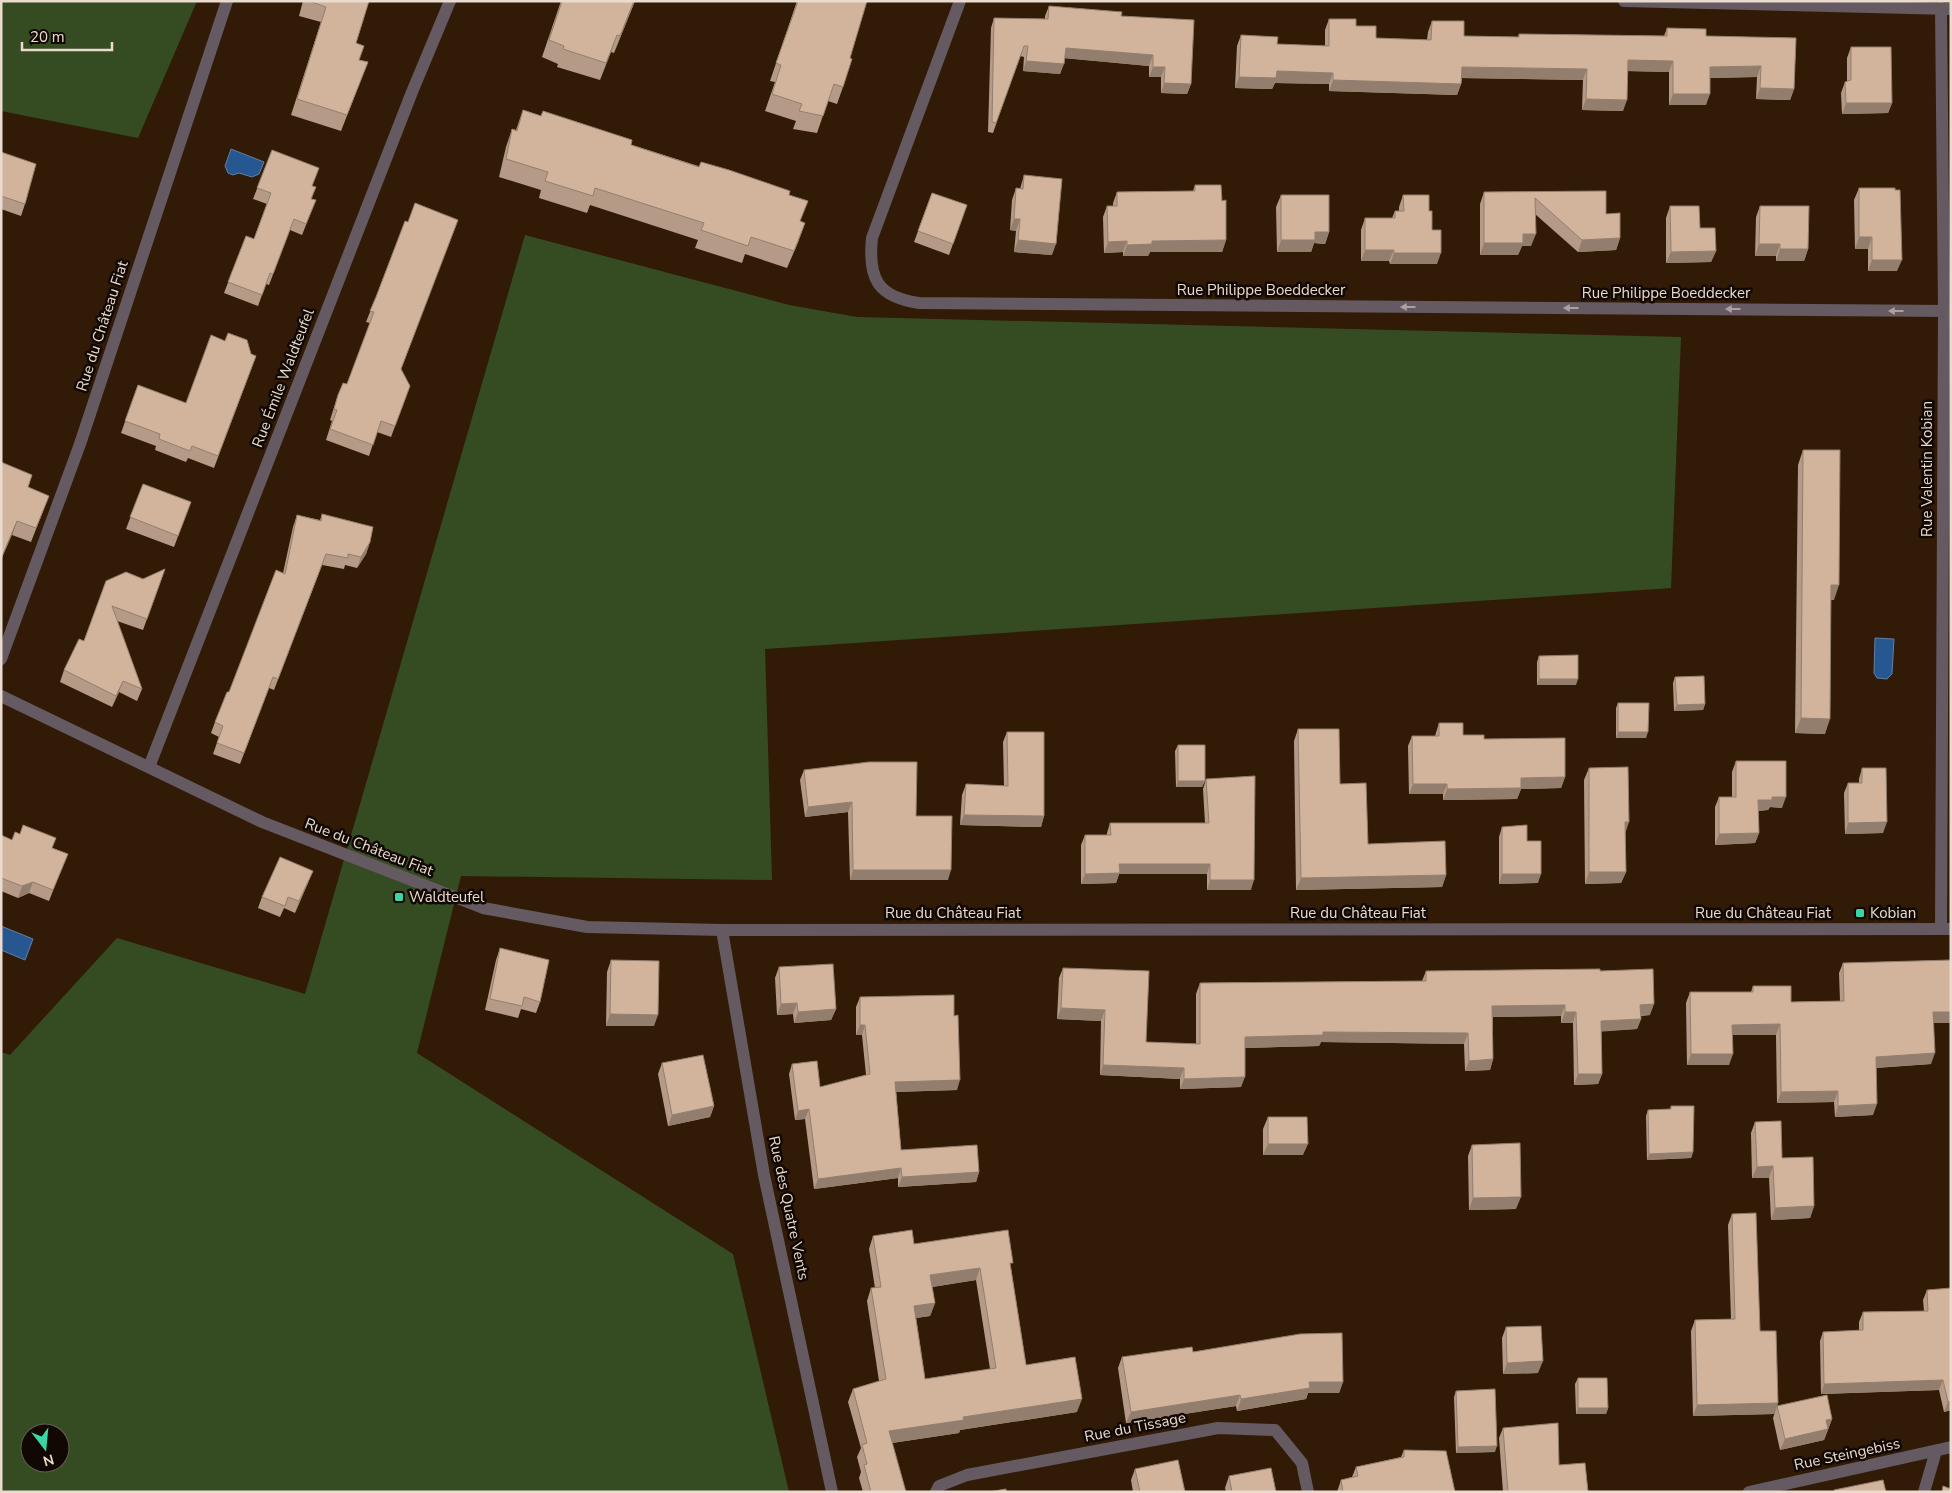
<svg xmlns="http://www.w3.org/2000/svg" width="1952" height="1493" viewBox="0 0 1952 1493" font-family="'Nunito Sans',sans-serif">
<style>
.green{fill:#354c23;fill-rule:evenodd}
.water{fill:#275791;stroke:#627fa4}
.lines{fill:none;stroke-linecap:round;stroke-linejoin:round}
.minor{stroke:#655962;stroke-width:12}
.tertiary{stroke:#655962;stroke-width:12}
.wall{fill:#b59b87;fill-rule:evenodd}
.shaded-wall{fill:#937e6e}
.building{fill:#d2b49d;stroke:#937e6e;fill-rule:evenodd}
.oneway{fill:#aea09e}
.poi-dot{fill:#3bd4a4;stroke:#110803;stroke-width:2}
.labels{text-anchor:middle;stroke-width:5;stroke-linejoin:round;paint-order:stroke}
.street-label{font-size:15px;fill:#eadbcf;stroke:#110803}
.poi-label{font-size:15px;fill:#eadbcf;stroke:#110803;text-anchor:start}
</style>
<rect width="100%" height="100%" fill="#311b07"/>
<path class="green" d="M1,1H197L138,138L1,111Z
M525,235L789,305L857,317L1681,337L1671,588L765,649L772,880L461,876L417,1053L733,1254L789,1492H1V1052L10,1055L117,938L305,994ZM30,1433H60V1463H30Z"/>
<path class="water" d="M231,149L264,162L259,174L252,177L239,173L233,175L228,173L225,166Z
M1875,638L1894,639L1892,674L1887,679L1877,678L1874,673Z
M1,926L33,939L25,960L1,950Z"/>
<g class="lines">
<path class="minor" d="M960,1L872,238C868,278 877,297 919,303L1951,311
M1624,1L1951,9
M1941,8L1944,311L1941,929
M1,659L80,444L227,1
M149,767L412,92L450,1
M722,930L764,1175L832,1492
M936,1492L939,1486L967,1475L1218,1428L1275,1430L1302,1463L1308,1492
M1749,1492L1951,1447
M1924,1492L1936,1451"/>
<path class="tertiary" d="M1,696L262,822L483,908L587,927L722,930L1951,929"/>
</g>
<path class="wall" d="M303,1H369L356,43L359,60L368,62L341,131L291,115L321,22L299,16Z
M561,1H635L614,53L611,52L600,80L557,67L558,64L542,57Z
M797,1L850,58L843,87L837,104L828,101L817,133L793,129L796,121L765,111L775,82L770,81Z
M1049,6L1121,16L1191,84L1187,94L1161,93V77H1149V66L1065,58L1060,74L1023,71L1024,57L1020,56L993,133L988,132L991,28L994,18L1045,19V16Z
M1329,19L1356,26L1376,38L1427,40L1428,32L1432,21L1464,36L1518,37L1519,34L1664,36L1667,28L1706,36L1796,38L1794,89L1790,100L1756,99L1757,77L1710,78L1706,105H1669V72L1628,71L1623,111L1582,110L1583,80L1462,78L1461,84L1457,95L1329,91V84L1275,83L1272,89L1235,88L1237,46L1241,35L1277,44L1325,46V30Z
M1851,47L1892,103L1888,113L1842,114L1841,93L1845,82H1847V58Z
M523,110L789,195L800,221L799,240L787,268L745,254L742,263L695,248L698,240L590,205L587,213L539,198L541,190L499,177L506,147L512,129L516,130Z
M272,150L313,186L312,199L316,200L302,235L290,230L269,285L266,284L258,306L224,293L246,236L254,239L267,204L253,199Z
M1,152L25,204L21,216L1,209Z
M1024,175L1052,255L1014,252L1016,231L1010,230L1012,200L1016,188L1020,189Z
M1195,185L1222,201L1226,240L1222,252H1150L1148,256H1123V252L1104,253L1103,217L1107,206H1113V203L1117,192L1193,191Z
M1859,188L1897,271H1868V249H1855L1854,200Z
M1606,191V214L1620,238L1616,250L1578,252L1535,214L1531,246H1522L1518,255H1480V204L1484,192Z
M932,193L967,205L949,255L914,242Z
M1281,195L1329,232L1325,244L1314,243L1311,252H1277L1276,207Z
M1403,195L1429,211L1437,264H1390L1389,261H1361V230L1365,218H1392L1395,211H1399V207Z
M1670,206L1700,228L1716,251L1711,262L1666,263V218Z
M1760,206L1808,249L1804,261H1776V256H1755L1756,217Z
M376,297L401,369L406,397L391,437L377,432L369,456L326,440L332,421L330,420L338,395L347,384L370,323L366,322Z
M251,354L256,356L214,468L188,458L186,462L155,450L156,446L121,433L138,385L186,403Z
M1803,450L1834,600H1830L1825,734L1795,733L1798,465Z
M143,484L191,502L174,547L126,529Z
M28,487L49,496L31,542L12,535Z
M322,514L370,542L366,554L357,568L345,565L344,569L322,565L274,690L269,688L240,764L213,754L219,737L211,733L215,722L229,692L283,573L293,527L297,515L320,520Z
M165,569L143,630L117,621L142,689L137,701L119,692L112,707L60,682L64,670L84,641L106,581L143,579Z
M1539,656L1576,685H1537V662Z
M1675,677L1705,704L1703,710L1674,711L1673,683Z
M1618,703L1646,738H1616V708Z
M1439,723L1463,735L1484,739L1565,777L1561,788L1521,789L1517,799L1443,800V794H1409L1408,746L1412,736H1435Z
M1298,729L1340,784L1368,844L1446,875L1442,887L1296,890L1294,741Z
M1007,732L1044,816L1041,827L960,825L962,795L966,784L1004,786L1003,742Z
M1178,745L1205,781L1202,787H1176L1175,751Z
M1736,761L1782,808L1770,807L1768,810L1758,811L1759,833L1755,843L1715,845V807L1719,797H1732V772Z
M1589,768L1625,833L1626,872L1621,883L1585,884L1584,780Z
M1862,768L1883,833L1845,834L1844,793L1848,783H1859V779Z
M804,770L916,816L948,880H850L848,812L805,817L800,780Z
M1206,779L1251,890H1207V874H1119L1116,883L1081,884V845L1085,835H1107V833L1110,823H1205L1203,789Z
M1502,827L1527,841L1538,883L1499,884V837Z
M1,835L12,840L52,848L63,865L49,901L29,893L18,898L1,891Z
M313,871L295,913L284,908L280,917L258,908L262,897Z
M500,948L540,1002L536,1013L521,1009L518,1018L485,1010L496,960Z
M611,960L654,1026H606L607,972Z
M1843,963L1934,1023L1931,1064L1876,1068L1873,1115L1835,1117L1834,1102L1777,1103L1776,1035H1732L1729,1065H1687L1686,1003L1690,992H1751L1753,986L1791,1002L1840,1001L1839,973Z
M779,967L836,1009L831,1020L794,1023L793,1014L777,1015L775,978Z
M1063,968L1146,1042L1196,1044V994L1200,983L1422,981L1426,971H1600L1650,1015L1641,1016V1019L1637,1029L1601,1031L1602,1074L1598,1084L1574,1085L1573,1023H1561V1016L1493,1017V1059L1490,1070L1465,1071L1464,1044L1321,1042L1319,1046L1245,1048L1241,1087L1180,1089V1079L1100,1075L1101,1021L1057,1019L1059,978Z
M860,997L957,1090L896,1092L901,1150L979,1172L976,1182L898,1187V1178L814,1189L805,1119L795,1120L789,1074L792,1064L820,1087L866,1075L862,1035H856V1007Z
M662,1063L714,1106L710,1117L668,1126L658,1074Z
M1671,1106L1693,1152L1691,1158L1647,1160L1646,1116L1648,1110L1670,1109Z
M1268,1117L1303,1155H1263V1129Z
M1755,1122L1782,1158L1814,1206L1810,1218L1771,1220L1769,1178H1752L1751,1133Z
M1472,1145L1516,1209L1469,1210L1468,1156Z
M1732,1214L1760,1331L1778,1403L1774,1414L1693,1416L1691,1331L1695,1320L1731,1319L1728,1225Z
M873,1236L914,1244L1011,1269L1026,1365L1077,1412L960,1430L959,1433L892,1443L906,1492H863L859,1478L861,1472L857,1457L861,1448L848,1402L853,1389L879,1381L867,1301L871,1288H875L869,1249ZM976,1280L990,1369L925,1379L916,1318L930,1316L935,1303L932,1287Z
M1927,1290L1951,1410L1944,1412L1939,1390L1821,1394L1820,1341L1823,1332L1859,1331V1322L1863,1312L1924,1311L1923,1300Z
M1506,1327L1538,1373L1503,1374L1502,1338Z
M1193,1352L1343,1382L1339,1393H1308L1306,1399L1237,1411L1236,1406L1126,1423L1118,1368L1122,1357Z
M1578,1378L1608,1408L1606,1414H1576L1575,1384Z
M1456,1391L1495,1452L1456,1453L1454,1397Z
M1777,1406L1832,1419L1824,1440L1780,1450L1773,1418Z
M1503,1428L1559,1465L1588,1492H1503L1499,1438Z
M1404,1450L1455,1492H1337L1341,1480L1352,1477L1356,1467L1401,1457Z
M1135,1469L1185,1492H1133L1131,1480Z
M1229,1476L1276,1492H1226L1225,1488Z"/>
<path class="shaded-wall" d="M634,1H635L614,53L620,36Z
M617,35L611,52L600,80L606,63Z
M1066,48L1153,55L1149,66L1062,58Z
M1628,60L1673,61L1669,72L1624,71Z
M1026,61L1064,64L1060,74L1023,71Z
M1761,66L1757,77L1706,78L1710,67Z
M1153,67H1165L1161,77H1149Z
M1462,67L1587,69L1583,80L1458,78Z
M1277,71L1333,73L1329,84L1275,83L1272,89L1235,88L1239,77Z
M1333,80L1461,84L1457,95L1329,91Z
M1164,83L1191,84L1187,94L1161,93Z
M1760,88L1794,89L1790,100L1756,99Z
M1673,94H1710L1706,105H1669Z
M1586,99L1627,100L1623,111L1582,110Z
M1846,103H1892L1888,113L1842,114Z
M1014,219H1020L1016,231L1010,230Z
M805,223L799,240L787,268L794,251Z
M1315,232H1329L1325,244L1314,243L1311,252H1277L1281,240Z
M1523,234H1536L1531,246H1522L1518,255H1480L1484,243Z
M1859,237H1872L1868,249H1855Z
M1620,238L1616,250L1578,252L1582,240Z
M1018,240L1056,244L1052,255L1014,252Z
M1226,240L1222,252H1150L1148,256H1123L1127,245L1152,241Z
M1127,241L1123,252L1104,253L1108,242Z
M1759,244H1780L1776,256H1755Z
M1780,249H1808L1804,261H1776Z
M1365,250H1394L1389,261H1361Z
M1716,251L1711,262L1666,263L1671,252Z
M1394,253H1441L1437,264H1390Z
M1872,260H1902L1897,271H1868Z
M17,521L12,535L1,560V559Z
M370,542L366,554L357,568L361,557Z
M1831,585H1839L1834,600H1825Z
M1539,679H1578L1576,685H1537Z
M123,681L119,692L112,707L116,696Z
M1705,704L1703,710L1674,711L1677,705Z
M1801,718L1830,719L1825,734L1795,733Z
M1618,732H1648L1646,738H1616Z
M1565,777L1561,788L1521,789L1517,799L1443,800L1447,789L1521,778Z
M1178,781H1205L1202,787H1176Z
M1413,784H1447L1443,794H1409Z
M1772,797H1786L1782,808L1770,807L1768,810L1754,811L1758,800Z
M852,802L848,812L805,817L808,807Z
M964,815L1044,816L1041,827L960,825Z
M1625,822H1629L1625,834Z
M1887,822L1883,833L1845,834L1848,823Z
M1759,833L1755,843L1715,845L1719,834Z
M1119,864H1210L1207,874H1119L1116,883L1081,884L1085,874Z
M853,870H951L948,880H850Z
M313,871L308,883L295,913L299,901Z
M1589,872H1626L1621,883L1585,884Z
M1502,874H1541L1538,883L1499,884Z
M1446,875L1442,887L1296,890L1301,878Z
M1210,880H1254L1251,890H1207Z
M33,882L29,893L18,898L22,886Z
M797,1003L793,1014L777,1015L781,1004Z
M1654,1004L1650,1015L1637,1016L1640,1005Z
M1565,1005L1561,1016L1488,1017L1492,1006Z
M1061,1008L1105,1010L1101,1021L1057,1019Z
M836,1009L831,1020L794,1023L798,1012Z
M1565,1012H1576L1573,1023H1561Z
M1933,1012H1951V1023H1929Z
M610,1014L658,1015L654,1026H606Z
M1641,1019L1637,1029L1597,1032L1601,1021Z
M1780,1024L1776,1035H1728L1732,1025Z
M860,1025H865L862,1035H856Z
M1323,1032L1468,1033L1464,1044L1321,1042L1319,1046L1241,1048L1245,1037Z
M1935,1053L1931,1064L1872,1068L1876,1057Z
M1691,1054H1733L1729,1065H1687Z
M1493,1059L1490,1070L1465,1071L1469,1061Z
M1103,1065L1184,1068L1180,1079L1100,1075Z
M1578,1074H1602L1598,1084L1574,1085Z
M1245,1077L1241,1087L1180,1089L1184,1079Z
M960,1080L957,1090L892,1092L895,1082Z
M1838,1091L1834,1102L1777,1103L1781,1092Z
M1877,1104L1873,1115L1835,1117L1838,1106Z
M714,1106L710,1117L668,1126L672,1115Z
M809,1109L805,1119L795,1120L798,1111Z
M1268,1144H1308L1303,1155H1263Z
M1693,1152L1691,1158L1647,1160L1649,1154Z
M1773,1166L1769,1178H1752L1757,1167Z
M901,1168L898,1178L814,1189L818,1179Z
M979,1172L976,1182L898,1187L902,1177Z
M1521,1197L1516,1209L1469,1210L1473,1198Z
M1814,1206L1810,1218L1771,1220L1775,1208Z
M980,1268L976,1280L926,1288L930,1275Z
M935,1303L930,1316L909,1319L914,1306Z
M1543,1361L1538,1373L1503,1374L1507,1363Z
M1943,1380L1939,1390L1821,1394L1824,1384Z
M1309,1382H1343L1339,1393H1308L1306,1399L1237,1411L1241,1399Z
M1240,1395L1236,1406L1126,1423L1131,1412Z
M1082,1399L1077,1412L960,1430L959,1433L885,1444L889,1431L963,1417Z
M1951,1401V1410L1944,1412L1948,1402Z
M1778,1403L1774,1414L1693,1416L1697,1405Z
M1578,1408H1608L1606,1414H1576Z
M1832,1419L1824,1440L1780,1450L1785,1439L1826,1420Z
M1497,1446L1495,1452L1456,1453L1458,1447Z"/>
<path class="building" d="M309,1H369L356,43L364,46L359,60L368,62L347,115L297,99L326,7Z
M562,1H634L620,36L617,35L606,63L563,49L564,46L549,40Z
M798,1H867L850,58L852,59L843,87L834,84L823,116L799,111L802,104L772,94L781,65L776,63Z
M1049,6L1122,12L1121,16L1194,20L1191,84L1164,83L1165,67H1153V55L1066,48L1064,64L1026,61L1028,46H1024L996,123L992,122L994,18L1048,19Z
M1329,19H1356V26H1376V38L1431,40L1432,21H1464V36L1519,37V34L1667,36V28L1706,29V36L1796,38L1794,89L1760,88L1761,66L1710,67V94H1673V61L1628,60L1627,100L1586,99L1587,69L1462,67L1461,84L1333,80V73L1277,71L1276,78L1239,77L1241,35L1278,37L1277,44L1329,46Z
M1851,47H1891L1892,103H1846L1845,82L1851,80Z
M523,110L541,116L543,111L632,140L631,145L699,167L701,162L729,170L790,191L789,195L808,201L800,221L805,223L794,251L751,237L748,246L701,230L704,223L595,188L593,196L545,181L548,172L506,159L512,129L517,131Z
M272,150L319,168L312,186L316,187L311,199L316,200L306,224L294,219L273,274L270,273L262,295L228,282L246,236L254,239L271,193L257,188Z
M1,152L36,164L25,204L1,196Z
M1024,175L1062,179L1056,244L1018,240L1020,219H1014L1016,188L1023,189Z
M1195,185H1221L1222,201L1226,200V240L1152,241V244L1127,245V241L1108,242L1107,206H1117V192L1195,191Z
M1859,188H1895V190H1900L1902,260H1872V237H1859Z
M1606,191V214L1620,213V238L1582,240L1535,198L1536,234H1523V243H1484V192Z
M932,193L967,205L953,244L918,231Z
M1281,195H1329V232H1315V240H1281Z
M1403,195H1429V211H1432V230H1441V253H1394V250H1365V218H1395V211H1404Z
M415,203L458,220L401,369L410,386L395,426L381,421L373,445L330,429L337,410L334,409L338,395L343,383L347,384L374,312L370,311L376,297L405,221L408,222Z
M1670,206H1699L1700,228H1715L1716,251L1671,252Z
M1760,206H1809L1808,249H1780V244H1759Z
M228,333L247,340L251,354L256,356L218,456L192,446L190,451L159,439L160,434L125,421L138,385L186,403L211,335L225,341Z
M1803,450H1840L1839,585H1831L1830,719L1801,718Z
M1,462L32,475L28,487L49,496L36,528L17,521L1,559Z
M143,484L191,502L178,536L130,517Z
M322,514L373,527L370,542L361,557L348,554V558L326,554L278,679L273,677L244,753L217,743L223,726L215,722L227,692H229L276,570L285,574L297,515L321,521Z
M165,569L147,619L112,606L142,689L123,681L116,696L64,670L79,639L84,641L106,581L126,572L143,579Z
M1578,655V679H1539V656Z
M1704,676L1705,704L1677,705L1675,677Z
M1618,703H1649L1648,732H1618Z
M1439,723H1463V735H1484V739L1565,738V777L1521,778V788L1447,789V784H1413L1412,736H1439Z
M1298,729H1339L1340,784L1366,783L1368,844L1445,841L1446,875L1301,878Z
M1007,732H1044V816L964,815L966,784L1008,786Z
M1178,745H1205V781H1178Z
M1736,761H1786V797H1772V800H1758L1759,833L1719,834V797H1736Z
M869,762H917L916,816H952L951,870H853L852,802L808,807L804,770Z
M1628,767L1629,822H1625L1626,872H1589V768Z
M1862,768H1886L1887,822L1848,823V783H1862Z
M1255,776L1254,880H1210V864H1119L1120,873L1085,874V835H1111L1110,823H1209L1206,779Z
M23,825L56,838L52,848L68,854L53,890L33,882L22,886L1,878V835L12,840L15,832L20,834Z
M1527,825V841H1541V874H1502V827Z
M280,857L313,871L299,901L288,897L285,906L262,897Z
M500,948L549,960L540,1002L524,997L522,1006L490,999Z
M611,960L659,961L658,1015L610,1014Z
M1951,960V1012H1933L1935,1053L1876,1057L1877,1104L1838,1106V1091L1781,1092L1780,1024L1732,1025L1733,1054H1691L1690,992H1753V986H1791V1002L1844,1001L1843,963Z
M833,964L836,1009L798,1012L797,1003L781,1004L779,967Z
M1063,968L1149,971L1146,1042L1200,1044V983L1426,981V971L1600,969V971L1653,969L1654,1004L1640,1005L1641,1019L1601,1021L1602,1074H1578L1576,1012H1565V1005L1492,1006L1493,1059L1469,1061L1468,1033L1323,1032V1035L1245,1037V1077L1184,1079V1068L1103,1065L1105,1010L1061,1008Z
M954,995V1016L958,1015L960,1080L895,1082L901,1150L977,1145L979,1172L902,1177L901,1168L818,1179L809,1109L798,1111L792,1064L817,1061L820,1087L870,1074L865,1025H860V997Z
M703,1055L714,1106L672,1115L662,1063Z
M1671,1106H1694L1693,1152L1649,1154L1648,1110L1671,1109Z
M1268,1117H1307L1308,1144H1268Z
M1781,1121L1782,1158L1813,1157L1814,1206L1775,1208L1773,1166L1757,1167L1755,1122Z
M1520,1143L1521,1197L1473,1198L1472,1145Z
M1756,1213L1760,1331H1776L1778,1403L1697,1405L1695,1320L1735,1319L1732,1214Z
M912,1230L914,1244L1008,1230L1013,1263H1010L1026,1365L1075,1357L1082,1399L963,1417L964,1420L889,1431L906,1492H871L864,1465L867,1464L862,1445L867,1443L853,1389L886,1379L871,1288L881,1287L873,1236ZM980,1268L996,1368L925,1379L914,1306L935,1303L930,1275Z
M1951,1288V1401L1948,1402L1943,1380L1824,1384L1823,1332L1863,1330V1312L1928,1311L1927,1290Z
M1541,1326L1543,1361L1507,1363L1506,1327Z
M1342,1333L1343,1382H1309L1310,1388L1241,1399L1240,1395L1131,1412L1122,1357L1192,1347L1193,1352L1300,1334Z
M1578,1378H1607L1608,1408H1578Z
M1495,1389L1497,1446L1458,1447L1456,1391Z
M1827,1395L1832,1419L1826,1420L1828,1429L1785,1439L1777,1406Z
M1558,1423L1559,1465L1585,1463L1588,1492H1508L1503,1428Z
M1404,1450L1446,1451L1455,1492H1343L1341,1480L1358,1476L1356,1467L1404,1457Z
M1178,1460L1185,1492H1140L1135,1469Z
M1271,1468L1276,1492H1232L1229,1476Z
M1883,1480L1886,1492H1835L1834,1490Z
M1943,1486L1951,1489V1492H1942Z
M1006,1489V1492H989Z"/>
<defs><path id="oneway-solid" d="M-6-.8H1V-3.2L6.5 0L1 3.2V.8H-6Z" transform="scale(1.25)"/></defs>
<g class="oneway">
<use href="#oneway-solid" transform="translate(1408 307) rotate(-180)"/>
<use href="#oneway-solid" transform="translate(1571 308) rotate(-180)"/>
<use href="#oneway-solid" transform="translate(1733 309) rotate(-180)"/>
<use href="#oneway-solid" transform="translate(1896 311) rotate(-180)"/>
</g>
<g class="poi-dot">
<rect x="394" y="892" width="10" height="10" rx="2.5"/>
<rect x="1855" y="908" width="10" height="10" rx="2.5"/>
</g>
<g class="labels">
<g class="street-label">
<text x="1261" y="295">Rue Philippe Boeddecker</text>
<text x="1666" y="298">Rue Philippe Boeddecker</text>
<text transform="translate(102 326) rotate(-72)" y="5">Rue du Château Fiat</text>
<text transform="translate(283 378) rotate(-69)" y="5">Rue Émile Waldteufel</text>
<text transform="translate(1927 469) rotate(-90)" y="5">Rue Valentin Kobian</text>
<text transform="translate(369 847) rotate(21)" y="5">Rue du Château Fiat</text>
<text x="953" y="918">Rue du Château Fiat</text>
<text x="1358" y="918">Rue du Château Fiat</text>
<text x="1763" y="918">Rue du Château Fiat</text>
<text transform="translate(789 1208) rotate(78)" y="5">Rue des Quatre Vents</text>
<text transform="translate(1135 1427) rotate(-11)" y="5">Rue du Tissage</text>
<text transform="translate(1847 1454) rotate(-12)" y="5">Rue Steingebiss</text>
</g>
<g class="poi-label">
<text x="409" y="902">Waldteufel</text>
<text x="1870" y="918">Kobian</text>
</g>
</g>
<rect width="1952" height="1493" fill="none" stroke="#eadbcf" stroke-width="5"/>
<g transform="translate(45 1448) rotate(164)"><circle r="24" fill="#110803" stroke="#685c55"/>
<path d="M0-4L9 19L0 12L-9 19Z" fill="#3bd4a4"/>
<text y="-8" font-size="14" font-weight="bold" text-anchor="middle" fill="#eadbcf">N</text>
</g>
<path d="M22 42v8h90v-8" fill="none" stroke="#eadbcf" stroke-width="2.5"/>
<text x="30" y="42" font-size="15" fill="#eadbcf" stroke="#110803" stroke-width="4" paint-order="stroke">20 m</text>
</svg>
